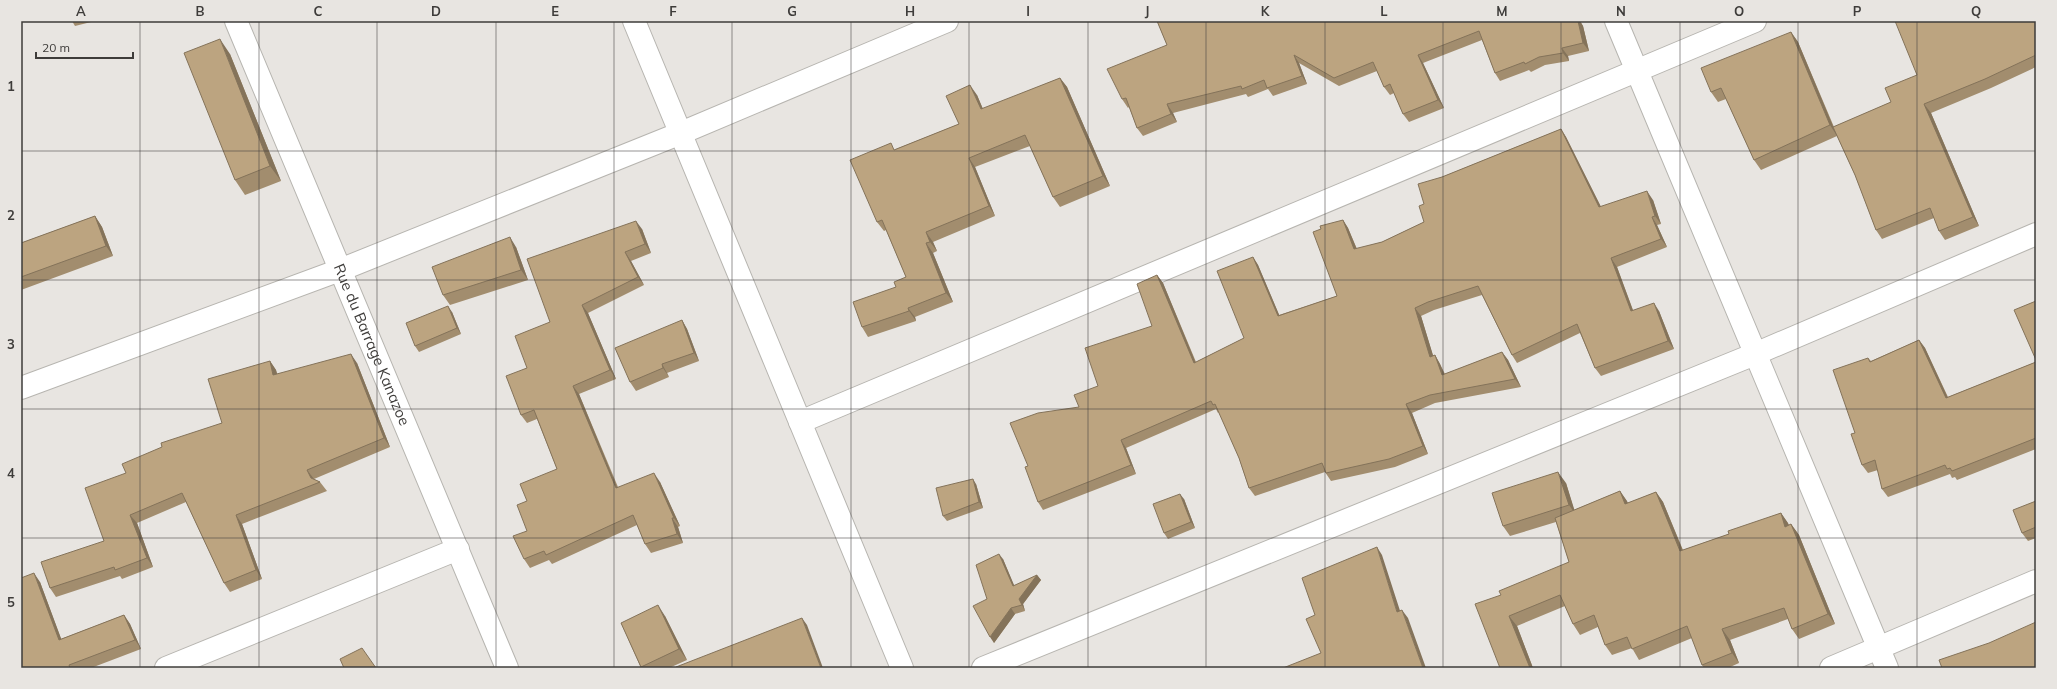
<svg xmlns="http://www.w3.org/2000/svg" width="2057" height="689" viewBox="0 0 2057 689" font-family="Mulish,sans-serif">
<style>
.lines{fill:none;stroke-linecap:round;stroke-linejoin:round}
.minor-casing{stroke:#b7b5b0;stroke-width:24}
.minor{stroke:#fff;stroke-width:22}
.wall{fill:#a28d6e}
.shaded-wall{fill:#84735a}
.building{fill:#bca480;stroke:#84735a}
.grid{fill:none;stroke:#3e3c3a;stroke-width:1;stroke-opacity:0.55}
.labels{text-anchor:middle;stroke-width:4;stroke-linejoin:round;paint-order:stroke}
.street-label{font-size:15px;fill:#3e3c3a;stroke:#e8e5e1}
.neatline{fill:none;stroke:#3e3c3a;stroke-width:1.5}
.grid-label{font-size:13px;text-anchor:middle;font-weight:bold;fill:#3e3c3a}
</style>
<rect width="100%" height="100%" fill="#e8e5e1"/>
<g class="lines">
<g class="minor-casing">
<g id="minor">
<path id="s1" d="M236,21L507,668"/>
<path d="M634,21L902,668"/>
<path d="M1616,21L1887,668"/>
<path d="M21,388L340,270L681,133L947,21"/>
<path d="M800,422L1755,21"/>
<path d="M166,668L458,549"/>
<path d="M983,668L1755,354L2036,234"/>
<path d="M1831,668L2036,581"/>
</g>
</g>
<use href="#minor" class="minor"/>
</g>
<path class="wall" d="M72,21H95L75,26Z
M1157,21H1580L1583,26L1589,51L1568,56L1569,61L1545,65L1531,72L1529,70L1500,81L1495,73L1482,40L1423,63L1444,108L1409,122L1403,114L1394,93L1390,95L1384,87L1377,71L1339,86L1299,63L1307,84L1273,96L1268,89L1248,97L1246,94L1173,113L1177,122L1143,136L1137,128L1129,107L1128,108L1122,99L1167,45Z
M2036,21V67L1991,88L1931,113L1979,226L1945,240L1939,231L1934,218L1882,239L1876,230L1855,175L1837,136L1761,170L1754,160L1726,99L1718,102L1711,92L1791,32L1798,42L1834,127L1891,102L1917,75Z
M230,54L281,181L245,195L235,180Z
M1060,78L1067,87L1110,186L1060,207L1053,197L1030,146L975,167L995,216L933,242L937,251L933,253L953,302L915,317L916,321L868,337L862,327L896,287L906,277L886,230L884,231L877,222L896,149L959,124L977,95L983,109Z
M1561,129L1566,137L1601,207L1653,200L1661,224L1657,225L1667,247L1617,267L1633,310L1659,311L1674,349L1601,376L1595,368L1580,333L1517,363L1512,355L1482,295L1434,310L1421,316L1433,356L1435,355L1440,364L1445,374L1502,352L1508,360L1521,387L1435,403L1412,413L1428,454L1395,467L1331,481L1325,472L1255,496L1249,488L1239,458L1219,412L1218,413L1216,409L1126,448L1136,474L1043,510L1038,502L1028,466L1079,407L1152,326L1157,275L1163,283L1196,362L1244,338L1253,257L1258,265L1279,315L1337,296L1321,229L1343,220L1348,228L1357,249L1382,242L1424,222V204L1442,177Z
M95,216L102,227L113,256L21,290V243Z
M642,229L651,253L631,261L644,285L588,313L616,379L579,394L618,487L660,482L680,526L678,527L683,543L651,553L645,544L637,525L552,564L549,560L530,568L524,559L527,531V501L557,469L537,419L527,423L521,415L527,368L550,322Z
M516,247L528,280L450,305L443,295Z
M452,312L461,334L419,352L415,346Z
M682,320L687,329L699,361L667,373L669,377L636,391L630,382Z
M1919,340L1925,348L1948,397L2036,362V449L1957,480L1955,477L1952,478L1950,474L1888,497L1882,489L1878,470L1868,473L1862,465L1855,433L1868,358L1871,361Z
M270,361L276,370L277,374L357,363L390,447L314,479L320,482L327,491L242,524L262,579L230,592L224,583L186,502L137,523L153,567L122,579L120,576L56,597L50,588L104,541L126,473L222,423Z
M1566,483L1574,510L1620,491L1628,503L1656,492L1663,502L1683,550L1729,534L1781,513L1789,525L1791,524L1799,535L1835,624L1799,639L1792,629L1788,619L1730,640L1739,663L1728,668H1704L1702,665L1692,638L1639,660L1632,648L1612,655L1605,645L1598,627L1580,635L1573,624L1565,606L1517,626L1533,668H1500L1501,595L1569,562L1556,522L1510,536L1503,526Z
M976,484L983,508L947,521L943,516Z
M1184,499L1195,528L1168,539L1164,533Z
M2036,501V538L2028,541L2022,533Z
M1003,559L1014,586L1037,575L1041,580L1023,604L1025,611L1015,614L994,643L987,599Z
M40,582L61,639L124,615L130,624L141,649L91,668H21Z
M665,616L687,660L669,668H641L621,623Z"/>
<path class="shaded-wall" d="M1578,21H1580L1583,26L1589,51L1583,43Z
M1791,32L1798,42L1837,136L1830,125Z
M220,39L230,54L281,181L270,166Z
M1562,48L1568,56L1569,61L1563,53Z
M1294,55L1299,63L1307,84L1302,76Z
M1418,55L1423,63L1444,108L1438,100Z
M1060,78L1067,87L1110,186L1103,176Z
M970,85L977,95L987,119L981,109Z
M1167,104L1173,113L1177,122L1171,114Z
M1924,104L1931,113L1979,226L1973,217Z
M1561,129L1566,137L1605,215L1599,207Z
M969,158L975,167L995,216L989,206Z
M1647,191L1653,200L1661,224L1655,216Z
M95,216L102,227L113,256L106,246Z
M1652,217L1657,225L1667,247L1661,239Z
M1343,220L1348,228L1360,257L1354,249Z
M636,221L642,229L651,253L645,244Z
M926,232L933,242L937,251L930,242Z
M510,237L516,247L528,280L521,270Z
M926,243L933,253L953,302L946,293Z
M625,252L631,261L644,285L638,277Z
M1253,257L1258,265L1283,324L1278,316Z
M1611,258L1617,267L1636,319L1631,311Z
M1157,275L1163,283L1199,371L1194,363Z
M1654,303L1659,311L1674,349L1668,341Z
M582,305L588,313L616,379L610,370Z
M448,306L452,312L461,334L457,328Z
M908,308L915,317L916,321L909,311Z
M1415,308L1421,316L1436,365L1430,357Z
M682,320L687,329L699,361L694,353Z
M1919,340L1925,348L1952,407L1946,398Z
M1502,352L1508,360L1521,387L1515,379Z
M351,354L357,363L390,447L384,438Z
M1435,355L1440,364L1448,383L1442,375Z
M270,361L276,370L280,384L273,375Z
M662,364L667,373L669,377L663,368Z
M573,386L579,394L621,497L616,488Z
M1406,404L1412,413L1428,454L1423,446Z
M1121,440L1126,448L1136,474L1131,465Z
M307,470L314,479L311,478Z
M1558,472L1566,483L1576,515L1569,505Z
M654,473L660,482L680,526L674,518Z
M973,479L976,484L983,508L979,502Z
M1620,491L1627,501L1632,515L1625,504Z
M1656,492L1663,502L1687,561L1680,551Z
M1180,494L1184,499L1195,528L1191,522Z
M1781,513L1788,523L1793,537L1785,527Z
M130,515L137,523L153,567L147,558Z
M236,515L242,524L262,579L256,570Z
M672,518L678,527L683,543L677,534Z
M1791,524L1799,535L1835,624L1828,614Z
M1377,547L1382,555L1403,620L1397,612Z
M999,554L1003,559L1017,592L1013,586Z
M34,573L40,582L65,649L59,640Z
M1037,575L1041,580L1023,604L1025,611L1019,599Z
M658,605L665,616L687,660L679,649Z
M1011,608L1015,614L994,643L990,637Z
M1402,610L1408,618L1426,668H1423Z
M124,615L130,624L141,649L135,640Z
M1509,616L1517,626L1533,668H1530Z
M802,618L807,625L823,668H821Z
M1722,629L1730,640L1739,663L1732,653Z"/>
<path class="building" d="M1157,21H1578L1583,43L1562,48L1563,53L1539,57L1525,64L1524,62L1495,73L1479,31L1418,55L1438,100L1403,114L1390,84L1384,87L1373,62L1334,78L1294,55L1302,76L1267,88L1264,80L1242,89L1241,86L1167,104L1171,114L1137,128L1126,98L1122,99L1107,69L1167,45Z
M1895,21H2036V55L1985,79L1924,104L1973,217L1939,231L1930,208L1876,230L1855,175L1833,127L1891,102L1885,88L1917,75Z
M1791,32L1830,125L1754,160L1721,88L1711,92L1701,68Z
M220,39L270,166L235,180L184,53Z
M1060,78L1103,176L1053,197L1025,135L969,158L989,206L926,232L930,242L926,243L946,293L908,308L909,311L862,327L853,302L896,287L894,282L906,277L882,220L877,222L850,160L891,143L894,150L959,124L946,96L970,85L981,109Z
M1561,129L1599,207L1647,191L1655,216L1652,217L1661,239L1611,258L1631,311L1654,303L1668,341L1595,368L1577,324L1512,355L1478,286L1428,302L1415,308L1430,357L1435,355L1442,375L1502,352L1515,379L1430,395L1406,404L1423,446L1389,459L1326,473L1322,463L1249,488L1239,458L1215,404L1213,405L1211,401L1121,440L1131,465L1038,502L1025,467L1028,466L1010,423L1038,413L1079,407L1074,395L1098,386L1085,348L1152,326L1137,284L1157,275L1194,363L1244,338L1217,271L1253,257L1278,316L1337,296L1313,232L1321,229L1320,226L1343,220L1354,249L1382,242L1424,222L1419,206L1424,204L1418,184L1442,177Z
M95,216L106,246L21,277V243Z
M636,221L645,244L625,252L638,277L582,305L610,370L573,386L616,488L654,473L674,518H672L677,534L645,544L633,515L546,555L544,551L524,559L513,536L527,531L517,505L527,501L520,484L557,469L534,410L521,415L506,376L527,368L515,336L550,322L527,259Z
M510,237L521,270L443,295L432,267Z
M2036,301V360L2014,310Z
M448,306L457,328L415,346L406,323Z
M682,320L694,353L662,364L663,368L630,382L615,348Z
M1919,340L1946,398L2036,362V438L1952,471L1950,468L1947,469L1945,465L1882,489L1875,460L1862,465L1851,434L1855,433L1833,370L1868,358L1870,362Z
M351,354L384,438L307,470L311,478L320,482L236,515L256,570L224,583L182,493L130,515L147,558L115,570L114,567L50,588L41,562L104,541L85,488L126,473L122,464L162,447L161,443L222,423L208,379L270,361L273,375Z
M1558,472L1569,505L1503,526L1492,493Z
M973,479L979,502L943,516L936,488Z
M1620,491L1625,504L1656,492L1680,551L1729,534L1728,531L1781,513L1785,527L1791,524L1828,614L1792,629L1784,608L1722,629L1732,653L1702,665L1687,626L1632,649L1627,637L1605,645L1594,615L1573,624L1560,595L1509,616L1530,668H1500L1475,604L1501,595L1499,591L1569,562L1555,518Z
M1180,494L1191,522L1164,533L1153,504Z
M2036,501V527L2022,533L2013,510Z
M1377,547L1397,612L1402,610L1423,668H1283L1321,653L1306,619L1315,615L1302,578Z
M999,554L1013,586L1037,575L1019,599L1022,605L1011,608L990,637L973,606L987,599L976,565Z
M34,573L59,640L124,615L135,640L69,665L70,668H21V578Z
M658,605L679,649L641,667L621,623Z
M802,618L821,668H676V667Z
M2036,622V668H1942L1939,660L1989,643Z
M362,648L376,668H344L340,659Z"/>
<path class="grid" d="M140,21V668M259,21V668M377,21V668M496,21V668M614,21V668M732,21V668M851,21V668M969,21V668M1088,21V668M1206,21V668M1325,21V668M1443,21V668M1561,21V668M1680,21V668M1798,21V668M1917,21V668M21,151H2036M21,280H2036M21,409H2036M21,538H2036"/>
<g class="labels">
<g class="street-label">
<text dy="5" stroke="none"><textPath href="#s1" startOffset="351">Rue du Barrage Kanazoe</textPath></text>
</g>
</g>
<rect width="2057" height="689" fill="none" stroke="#e8e5e1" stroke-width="44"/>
<path d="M36 52v6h97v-6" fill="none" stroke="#3e3c3a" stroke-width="2"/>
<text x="42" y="52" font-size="12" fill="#3e3c3a" stroke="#e8e5e1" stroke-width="3" paint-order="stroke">20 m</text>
<rect x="22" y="22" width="2013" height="645" class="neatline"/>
<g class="grid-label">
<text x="81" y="16">A</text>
<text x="200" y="16">B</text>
<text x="318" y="16">C</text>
<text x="436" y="16">D</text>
<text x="555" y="16">E</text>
<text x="673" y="16">F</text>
<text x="792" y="16">G</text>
<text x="910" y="16">H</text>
<text x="1028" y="16">I</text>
<text x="1147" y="16">J</text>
<text x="1265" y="16">K</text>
<text x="1384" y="16">L</text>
<text x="1502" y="16">M</text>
<text x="1621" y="16">N</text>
<text x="1739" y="16">O</text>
<text x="1857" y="16">P</text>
<text x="1976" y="16">Q</text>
<text x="11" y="91">1</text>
<text x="11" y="220">2</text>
<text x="11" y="349">3</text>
<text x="11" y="478">4</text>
<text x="11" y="607">5</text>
</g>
</svg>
